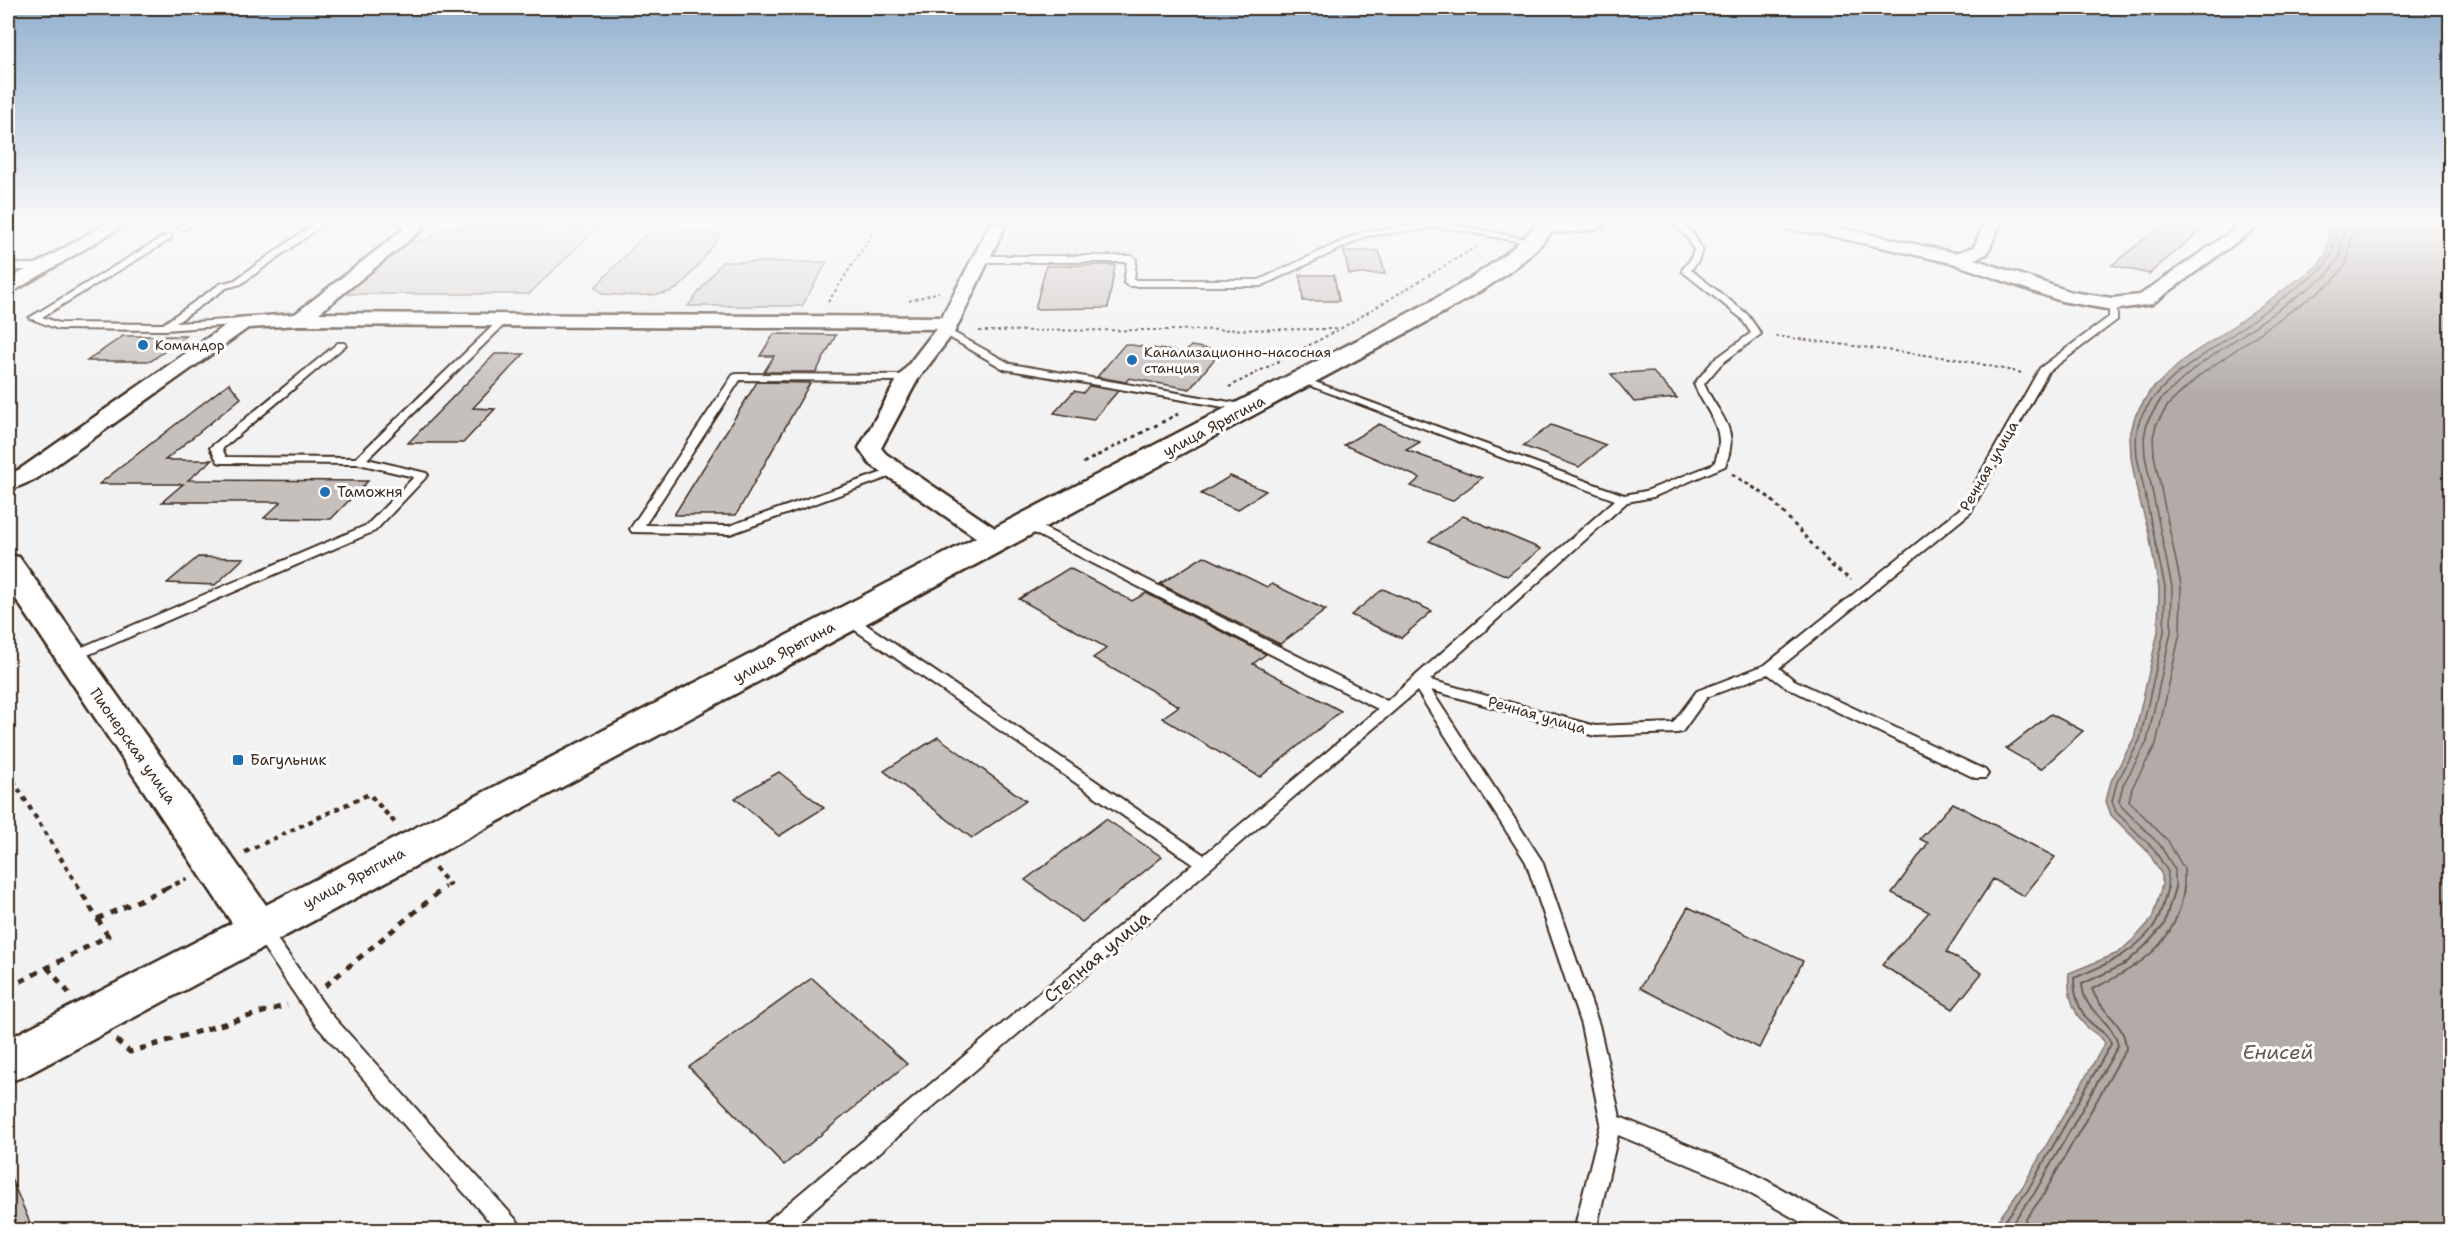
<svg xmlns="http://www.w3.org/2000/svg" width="2458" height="1238" viewBox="0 0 2458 1238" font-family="'Shantell Sans',sans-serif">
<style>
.built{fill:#e6e3e2}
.green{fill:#d8d5d2;stroke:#8a8078;stroke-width:1.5}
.water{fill:#b2aba7;stroke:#827770;stroke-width:1.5}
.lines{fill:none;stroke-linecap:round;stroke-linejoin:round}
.shore-far1{stroke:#6b5e55;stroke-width:1.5}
.shore{stroke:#6b5e55;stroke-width:2}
.building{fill:#c6c0bd;stroke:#3b2a1e;stroke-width:1.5}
.lane-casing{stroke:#3b2a1e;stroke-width:4}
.street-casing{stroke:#3b2a1e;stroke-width:5}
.secondary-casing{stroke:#3b2a1e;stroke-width:5}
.path-far3{stroke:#3b2a1e;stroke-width:2;stroke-dasharray:3 3;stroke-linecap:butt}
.path-far2{stroke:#3b2a1e;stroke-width:3;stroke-dasharray:4 4;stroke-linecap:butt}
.path-far1{stroke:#3b2a1e;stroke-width:4.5;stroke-dasharray:5 5;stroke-linecap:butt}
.path{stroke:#3b2a1e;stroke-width:5;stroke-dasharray:7 7;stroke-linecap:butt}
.lane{fill:#fff;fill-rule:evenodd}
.street{fill:#fff;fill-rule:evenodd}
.secondary{fill:#fff;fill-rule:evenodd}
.poi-dot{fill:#1f6fb2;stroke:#fff;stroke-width:2}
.labels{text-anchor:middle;stroke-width:6;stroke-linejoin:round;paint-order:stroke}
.far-poi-label{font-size:14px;fill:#3b2a1e;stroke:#fff;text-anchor:start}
.street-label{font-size:15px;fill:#3b2a1e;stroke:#fff}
.poi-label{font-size:15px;fill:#3b2a1e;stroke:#fff;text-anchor:start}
.near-street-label{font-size:18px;fill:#3b2a1e;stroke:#fff}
.near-water-label{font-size:20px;font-style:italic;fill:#65574e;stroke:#fff}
</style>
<rect width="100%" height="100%" fill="#f3f2f2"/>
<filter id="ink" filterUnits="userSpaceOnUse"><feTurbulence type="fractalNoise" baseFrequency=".0167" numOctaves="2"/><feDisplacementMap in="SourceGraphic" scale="12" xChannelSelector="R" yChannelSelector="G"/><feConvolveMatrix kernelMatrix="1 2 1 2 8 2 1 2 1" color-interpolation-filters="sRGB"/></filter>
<g filter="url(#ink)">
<path class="built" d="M1012,224H1293L1296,253L1002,254Z"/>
<path class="green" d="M443,228H597L529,294H343L409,242L428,240Z
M687,231L710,232L720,236C712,246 686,283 678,288C661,299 622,295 602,294L595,287L644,236L658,232Z
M722,262H827L802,306H688Z"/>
<path class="water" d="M2333,224H2450V1230H1991L2023,1186L2105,1043C2101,1035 2093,1033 2087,1027C2073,1014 2067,992 2069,973L2118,953L2136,937L2152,919L2162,885V875L2149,853L2111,815L2106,801L2111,781L2134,738L2158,632L2159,588L2148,529L2137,491L2131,458L2130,436L2135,416L2150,391L2187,357L2218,337L2317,266L2326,254L2329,231Z"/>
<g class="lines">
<path class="shore-far1" d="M2167,888L2168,872L2154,849L2116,812L2112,801L2117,782L2140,740L2164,632L2165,587L2137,457C2136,444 2135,429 2141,417C2160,381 2193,363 2225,340C2257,317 2289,293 2321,270L2332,255L2337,224
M2175,888V870L2160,845L2122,807L2119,801L2123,785L2147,742L2171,632L2172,587L2145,456L2144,438L2147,422L2161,399L2195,368L2326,276L2339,258L2345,224
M2184,888V869L2168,841L2129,801L2132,788L2156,744L2180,633L2181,585L2154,455L2153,438L2156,425L2168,405L2200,375L2332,282L2347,263L2354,224"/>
<path class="shore" d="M1998,1230L2028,1190L2111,1044C2108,1033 2099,1031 2091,1023C2079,1012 2074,994 2074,978C2105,965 2136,953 2156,923C2162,914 2164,898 2168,887
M2007,1230L2034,1194L2118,1046C2113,1018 2084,1015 2082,984L2125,964L2145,946L2164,925L2175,887
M2018,1230L2042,1197L2126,1049C2126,1022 2100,1013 2092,989C2139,967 2178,944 2184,887"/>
</g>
<path class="building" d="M2163,224H2208L2149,274L2112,265Z
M1344,251H1379L1385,274H1349Z
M1115,265L1108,308L1035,309L1046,266Z
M1300,275H1334L1339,301H1303Z
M774,334L836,335L816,372H764L774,356H760Z
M123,336H186L151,361H87Z
M1125,344L1185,353L1191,346L1221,351L1190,389L1129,378L1126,382L1097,377Z
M495,354H524L473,408L495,409L463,443H408Z
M1652,371L1677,398L1634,402L1611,374Z
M757,382L810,383L736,515H674Z
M229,383L241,398L165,460H212L188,480L368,481L331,519L264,518L281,502H162L183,484H99Z
M1089,386L1118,391L1093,420L1054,413L1074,391L1083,393Z
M1379,424L1420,442L1406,450L1482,478L1452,501L1411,486L1420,478L1344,445Z
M1551,425L1606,445L1579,467L1523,446Z
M1230,476L1266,491L1237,510L1201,494Z
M1463,516L1541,549L1507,576L1429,541Z
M1204,556L1267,587L1272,584L1326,610L1280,644L1160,584Z
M198,557L244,558L215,585L167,583Z
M1069,568L1132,601L1146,593L1266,654L1253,664L1341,711L1260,777L1162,718L1179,706L1093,658L1107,648L1019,599Z
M1383,589L1432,611L1401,638L1351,615Z
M2051,714L2083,731L2041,769L2006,749Z
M938,737L1026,801L972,838L884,771Z
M779,772L824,808L779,836L735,798Z
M1953,803L2055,857L2024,896L1993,879L1946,952L1982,973L1953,1009L1882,965L1929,912L1892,893L1928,843L1920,839Z
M1106,819L1162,857L1082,922L1025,880Z
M1688,907L1803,961L1759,1048L1640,988Z
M812,978L907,1064L784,1165L689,1067Z
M8,1171L33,1230H8Z"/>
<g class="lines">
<g class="lane-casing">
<path id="lane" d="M182,224H193L183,230L179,227Z
M314,224H324L241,284L226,288L176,323L243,319L248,322L246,324L165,330L58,329L29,318L168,234L171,235V239L42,317L59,323L163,324L220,284L235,280Z
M1426,224H1452L1536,241L1532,244L1441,227L1367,236L1261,286H1129L1124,283L1127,262H979L975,259L979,256H1132L1136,259L1134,280H1259L1362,232Z
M1675,224H1684L1695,236L1702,250L1698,261L1691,270L1747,314L1761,334L1721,364L1704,384C1719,417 1741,427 1725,466L1653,497L1627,502L1430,680L1595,726L1673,723L1697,691L1765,665L1961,508L2040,368L2109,317V302L2117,304V320L2048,372L1970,513L1779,668L1794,680L1985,770L1988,774L1985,778H1975L1784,686L1768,674L1707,697L1682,732L1677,733L1595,736L1431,690L1542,861L1599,1025L1620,1117L1744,1168L1843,1223L1846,1230H1815L1730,1182L1618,1135L1596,1230H1574L1601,1123L1581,1025L1526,862L1417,691L789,1230H762L765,1223L1193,864L842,621L840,618L842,615H852L1204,855L1378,709L1022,527L1020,524L1022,521H1030L1387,701L1615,500L1295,380L1296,378H1304L1624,495L1646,491L1714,464C1729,429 1707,415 1694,384L1714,360L1751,333L1741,318L1683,272L1682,270L1690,260L1694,250L1688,239Z
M8,264H42L46,267L42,270H8Z
M503,318L508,321L506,323L367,459L426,473L428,475L375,531L76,660H66L64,657L66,654L367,525L414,477L359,464L222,463L218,462L210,448L212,446L338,343H344L346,345L222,449L226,457L356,458L500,319Z
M945,328L1011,364L1247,405L1252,408L1247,411L1004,369L942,333L940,331Z
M737,374L908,375L913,378L908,381L740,380L645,525L729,526L892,469L896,468L902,471L900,473L730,534L632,532L630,529L733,375Z
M261,923L267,925L329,1012L519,1223L522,1230H497L315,1024L255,935L252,930L255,925Z"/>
</g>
<g class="street-casing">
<path id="street" d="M106,224H126L14,291L8,292V280Z
M398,224H421L424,228L319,313L942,317L990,224H1006L955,331L918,379L881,448L886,454L1005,535L1008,540L1005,545L996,547L987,545L870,464L859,448L898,378L936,329L300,325L248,328L36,479L8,491V475L20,469L236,318L295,314L404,229Z
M1542,224H1605C1598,232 1545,236 1538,228Z
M1780,224L1827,225L1956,253L1974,247L1984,224H2000L1987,254L1974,259L2072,292L2112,298L2140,295L2242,224H2261L2152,304L2112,310L2061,301L1952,263L1827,235L1788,229Z"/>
</g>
<g class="secondary-casing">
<path id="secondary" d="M1536,224H1557C1526,270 1470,297 1423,324L25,1076L8,1082V1039L232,923L8,587V555L19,557L266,905L1365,336C1415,309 1503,268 1536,224Z"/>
</g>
<path class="path-far3" d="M909,301L939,292
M828,302L879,224
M979,331L1338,329
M1775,336L1957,359L2022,373
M1229,387L1340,329L1476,247"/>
<path class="path-far2" d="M8,451L13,458
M1083,463L1178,414
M1732,474L1770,498L1832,566L1851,580"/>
<path class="path-far1" d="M8,772L79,888
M245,852L369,794L396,824
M435,868L449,884L444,888
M166,888L187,879"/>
<path class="path" d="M97,919L169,887
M47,967L69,993
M325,986L445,887
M8,988L108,936L78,887
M116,1040L130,1052L287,1005"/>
<use href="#lane" class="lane"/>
<use href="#street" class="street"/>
<use href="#secondary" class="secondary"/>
</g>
</g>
<linearGradient id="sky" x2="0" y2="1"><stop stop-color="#92b0ce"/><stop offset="0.56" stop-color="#faf9f9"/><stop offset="1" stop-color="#faf9f9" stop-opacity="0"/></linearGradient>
<rect width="2458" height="397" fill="url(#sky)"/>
<g class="poi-dot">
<circle cx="143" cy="345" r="6"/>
<circle cx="1132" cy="360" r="6"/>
<circle cx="325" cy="492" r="6"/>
<rect x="232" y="754" width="12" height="12" rx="3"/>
</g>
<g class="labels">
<g class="far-poi-label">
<text x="155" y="350">Командор</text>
<text x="1144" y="357">Канализационно-насосная<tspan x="1144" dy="16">станция</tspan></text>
</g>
<g class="street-label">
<text transform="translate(1214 426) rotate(-28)" y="5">улица Ярыгина</text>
<text transform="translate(1989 466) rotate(-60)" y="5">Речная улица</text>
<text transform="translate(784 652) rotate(-28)" y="5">улица Ярыгина</text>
<text transform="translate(1537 715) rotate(16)" y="5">Речная улица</text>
<text transform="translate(133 746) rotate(55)" y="5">Пионерская улица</text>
<text transform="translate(354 878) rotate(-28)" y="5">улица Ярыгина</text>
</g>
<g class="poi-label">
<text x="337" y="497">Таможня</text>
<text x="250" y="765">Багульник</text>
</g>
<g class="near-street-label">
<text transform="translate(1097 957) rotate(-40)" y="6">Степная улица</text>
</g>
<g class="near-water-label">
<text x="2278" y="1059">Енисей</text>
</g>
</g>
<rect width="2458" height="1238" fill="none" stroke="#fff" stroke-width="30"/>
<rect x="15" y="15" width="2428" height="1208" fill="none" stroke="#3b2a1e" stroke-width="2" filter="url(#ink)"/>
</svg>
